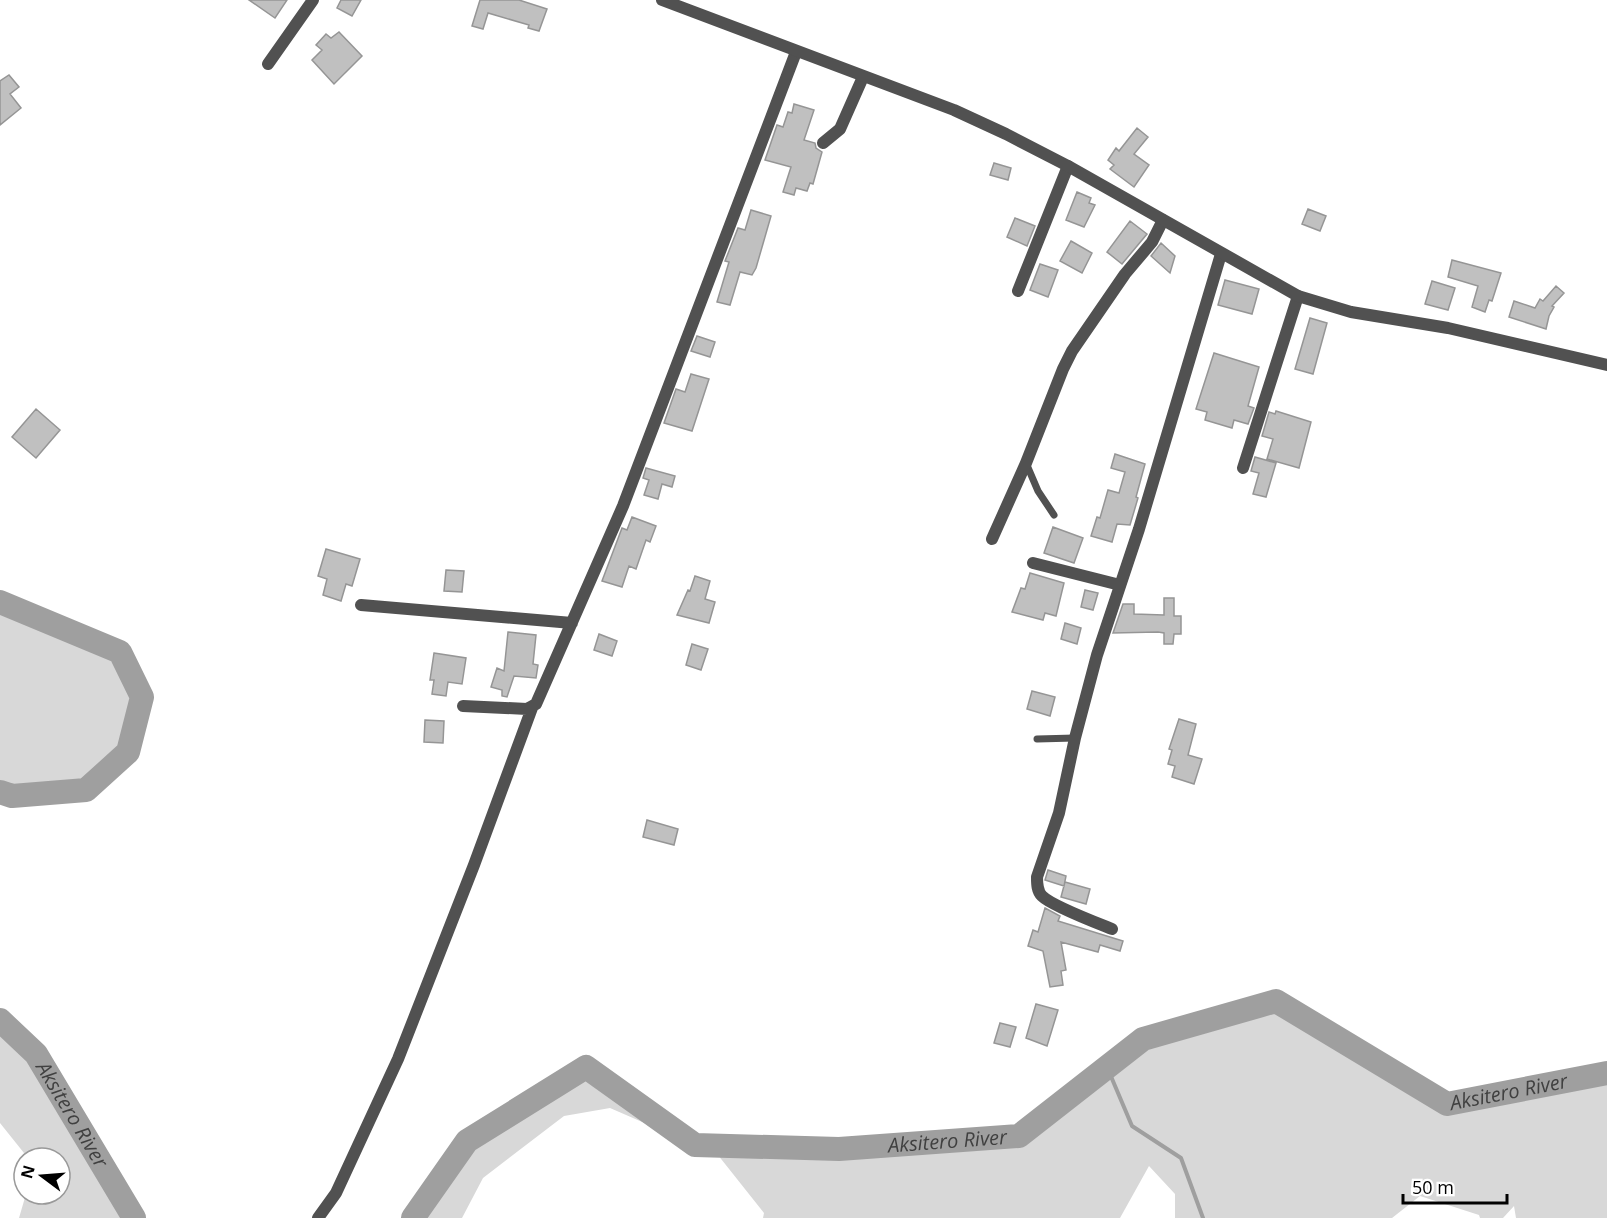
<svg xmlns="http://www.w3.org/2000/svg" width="1607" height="1218" viewBox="0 0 1607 1218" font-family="'Open Sans',sans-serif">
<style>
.green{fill:#d8d8d8}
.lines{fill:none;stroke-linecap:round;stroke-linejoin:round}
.stream{stroke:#9f9f9f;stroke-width:4}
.river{stroke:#9f9f9f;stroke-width:24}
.building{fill:#c0c0c0;stroke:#959595;stroke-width:1.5}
.service{stroke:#515151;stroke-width:7}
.minor{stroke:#515151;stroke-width:12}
.tertiary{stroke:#515151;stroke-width:12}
.labels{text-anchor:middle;stroke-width:4.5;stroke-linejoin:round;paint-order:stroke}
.water-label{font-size:20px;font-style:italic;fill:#404040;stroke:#fff}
</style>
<rect width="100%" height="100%" fill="#fff"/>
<path class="green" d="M0,602L120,652L142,697L128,752L86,790L12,796L0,792Z
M1276,1001L1447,1104L1607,1073V1218H1516L1514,1206L1503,1218H1480L1479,1215L1420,1196L1392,1218H1175V1194L1149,1166L1120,1218H763L764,1213L710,1145L1019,1136L1143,1039Z
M0,1020L36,1054L134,1218H19L26,1194H60V1158H28L0,1123Z
M586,1067L695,1145L610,1108L564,1116L483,1178L462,1218H413L467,1141Z"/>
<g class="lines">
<path class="stream" d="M1107,1067L1132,1126L1181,1158L1203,1218"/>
<g class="river">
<path d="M0,602L120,652L142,697L128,752L86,790L12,796L0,792"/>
<path id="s1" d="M0,1020L36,1054L134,1218"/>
<path id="s2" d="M413,1218L467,1141L586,1067L695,1145L839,1149L1019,1136L1143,1039L1276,1001L1447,1104L1607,1073"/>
</g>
</g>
<path class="building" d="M249,0H287L275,18Z
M341,0H361L352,16L337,8Z
M480,0H519L547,9L539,31L528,28L529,25L488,13L483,29L472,26Z
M339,32L362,56L334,84L312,60L322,50L316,45L326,34L331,38Z
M9,75L19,87L10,94L21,108L0,125V81Z
M794,104L814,110L804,140L815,143L816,148L822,152L813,184L810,183L807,191L796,188L794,195L783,192L791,167L765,160L777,125L783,127L788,112L792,113Z
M1137,128L1148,137L1134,154L1149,165L1134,187L1110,169L1114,165L1108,160L1116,148L1119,151Z
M994,163L1011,168L1008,180L990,175Z
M1077,192L1091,198L1089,203L1095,205L1084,227L1066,220Z
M1308,209L1326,216L1320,231L1302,224Z
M751,210L771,216L756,268L752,275L740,272L730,305L717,302L729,262L725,261L738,228L745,230Z
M1015,218L1035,226L1027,246L1007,237Z
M1130,221L1147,234L1122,264L1107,252Z
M1071,241L1092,253L1082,273L1060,261Z
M1161,243L1175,256L1170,273L1151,256Z
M1452,260L1501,273L1492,301L1489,300L1485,312L1472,307L1478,286L1448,277Z
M1040,264L1058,270L1048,297L1030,290Z
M1225,280L1259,289L1252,314L1218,305Z
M1432,281L1455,288L1448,310L1425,304Z
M1556,286L1564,293L1552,306L1554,307L1549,316L1546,329L1509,317L1514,301L1535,308L1540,299L1543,301Z
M1310,318L1327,323L1313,374L1295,369Z
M697,336L715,342L710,357L691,351Z
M1214,353L1259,367L1248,406L1254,408L1248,424L1234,420L1232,428L1205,420L1207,412L1196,409Z
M691,374L709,379L692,431L664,423L676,389L685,392Z
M36,409L60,430L36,458L12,437Z
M1276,411L1311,422L1299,468L1267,459L1273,439L1262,436L1269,412L1275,414Z
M1115,454L1145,464L1136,497L1138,498L1130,525L1117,524L1112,542L1091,536L1097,517L1100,518L1108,490L1119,493L1125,472L1111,468Z
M1255,457L1276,463L1266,497L1253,494L1259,473L1251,471Z
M646,468L675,476L672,487L662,484L658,499L644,495L649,480L643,478Z
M632,517L656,526L650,542L646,540L636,569L629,566L622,587L602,581L622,528L627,530Z
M1053,527L1083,538L1074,563L1044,553Z
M326,549L360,559L352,586L346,584L341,601L323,595L327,579L318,576Z
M446,570L464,571L462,592L444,591Z
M1030,573L1064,583L1056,616L1045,613L1043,620L1012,612L1021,588L1025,589Z
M695,576L710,581L705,599L715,602L709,623L677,615L688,590L690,591Z
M1085,590L1098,593L1093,610L1081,607Z
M1164,598H1174V616H1181V634H1174L1173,644H1164V633L1158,632L1113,633L1123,604H1134V614L1164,615Z
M1065,623L1081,628L1077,644L1061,639Z
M508,632L536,635L533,664L538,665L536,678L514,676L507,697L502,696V690L491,687L497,668L504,671Z
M599,634L617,641L612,656L594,650Z
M692,644L708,649L701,670L686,665Z
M434,653L466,658L462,684L448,682L446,696L432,694L434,680H430Z
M1032,691L1055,697L1050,716L1027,709Z
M1179,719L1196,724L1188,755L1202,759L1194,784L1172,777L1175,766L1168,764L1172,750L1169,749Z
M425,720L444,721L443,743L424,742Z
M647,820L678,829L674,845L643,837Z
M1048,870L1066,876L1064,886L1045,880Z
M1065,882L1090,889L1086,904L1061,897Z
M1045,908L1060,916L1058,921L1123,941L1120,951L1100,945L1098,952L1061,942L1066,970L1061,971L1063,985L1050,987L1043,951L1028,946L1033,930L1038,932Z
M1036,1004L1058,1010L1047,1046L1026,1038Z
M1000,1023L1016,1027L1010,1047L994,1043Z"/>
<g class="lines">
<path class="service" d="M1026,463L1038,491L1054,515
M1037,739L1075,738"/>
<path class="minor" d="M268,64L313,0
M823,143L840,129L863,77
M1018,291L1068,166
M1243,468L1298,296
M992,539L1026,463L1063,369L1072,351L1125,274L1152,242L1163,220
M1033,563L1120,585
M361,605L572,623
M463,706L527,709L536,704L623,506L796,52
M1112,929C1097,923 1052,906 1042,896C1037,891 1037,884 1037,877L1059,813L1075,738L1097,655L1139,529L1221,254
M318,1218L336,1193L398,1059L474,865L532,708"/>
<path class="tertiary" d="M662,0L954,110L1006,134L1068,166L1298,296L1351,312L1448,328L1607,365"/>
</g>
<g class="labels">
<g class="water-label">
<text dy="7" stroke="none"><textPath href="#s2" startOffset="1251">Aksitero River</textPath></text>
<text dy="7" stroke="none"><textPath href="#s1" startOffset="120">Aksitero River</textPath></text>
<text dy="7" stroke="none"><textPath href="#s2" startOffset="621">Aksitero River</textPath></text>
</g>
</g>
<g transform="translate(42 1176) rotate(286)"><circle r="28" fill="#ffffff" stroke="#999999" stroke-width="1.5"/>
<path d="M0-4.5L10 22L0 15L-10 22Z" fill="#000000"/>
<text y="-9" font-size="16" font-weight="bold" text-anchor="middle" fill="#000000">N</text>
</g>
<path d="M1403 1194v9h104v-9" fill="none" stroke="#000000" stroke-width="3"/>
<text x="1412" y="1194" font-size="18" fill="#000000" stroke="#ffffff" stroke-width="4.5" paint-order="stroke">50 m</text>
</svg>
